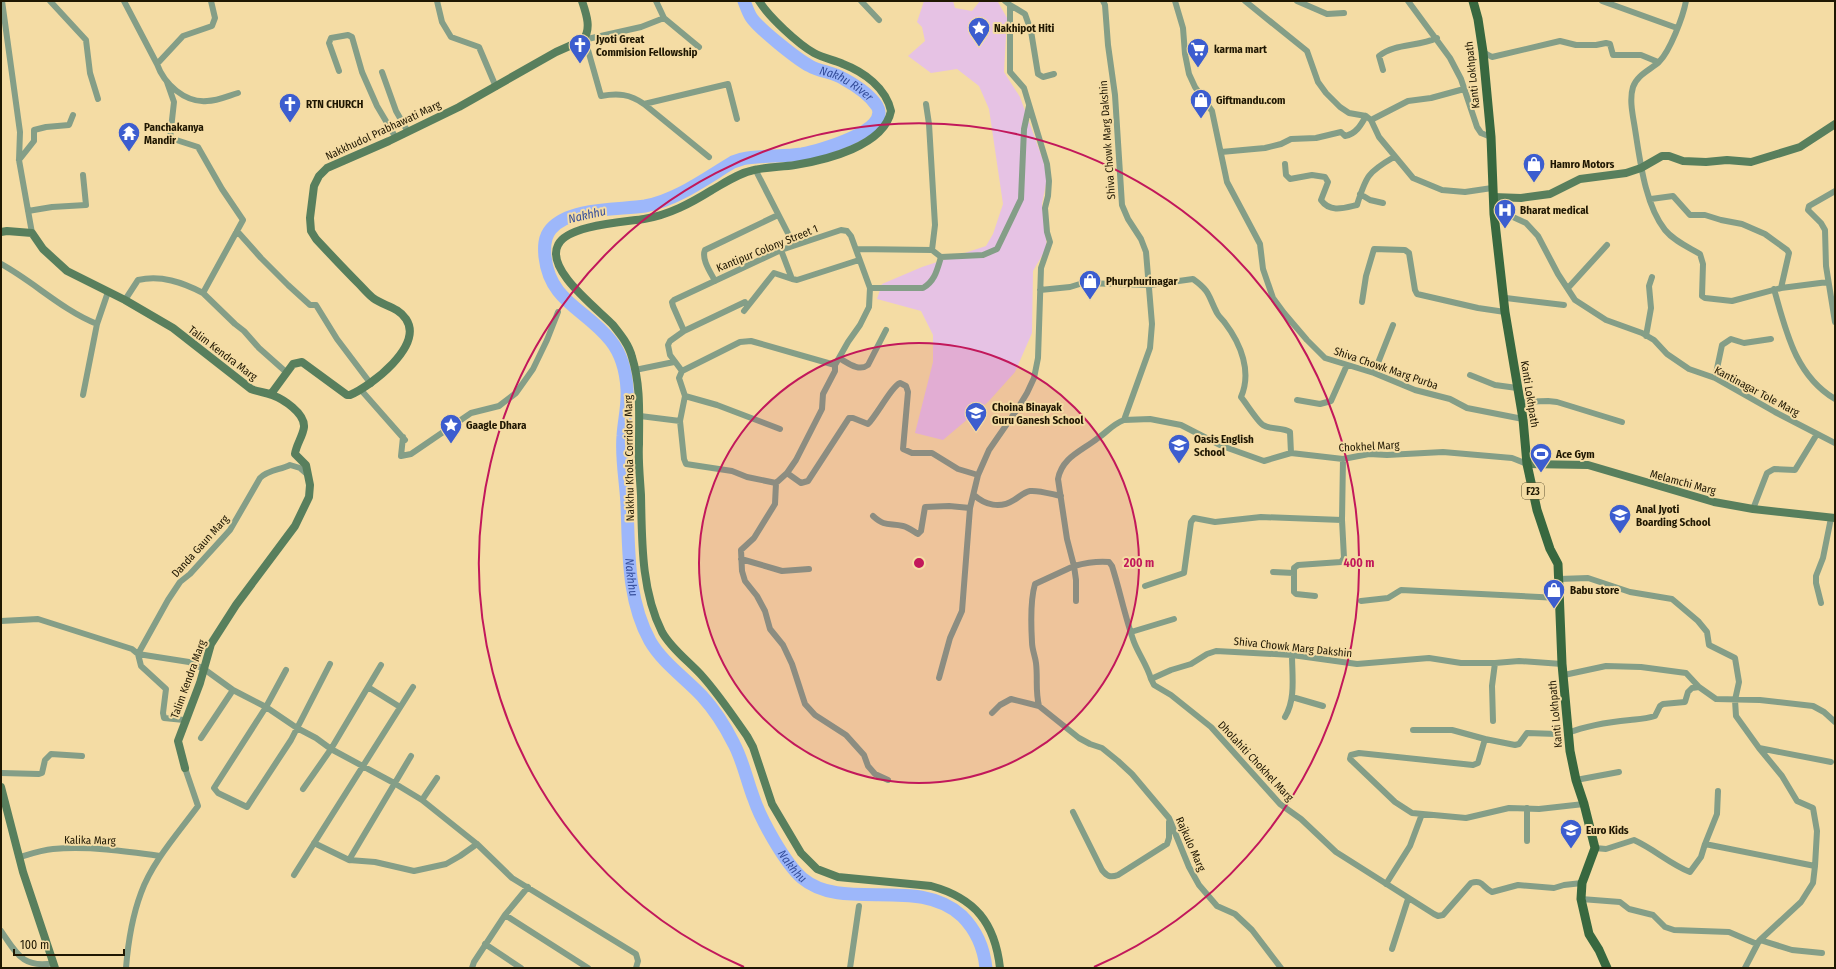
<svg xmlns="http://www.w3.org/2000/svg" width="1836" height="969" viewBox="0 0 1836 969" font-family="'Fira Sans Condensed',sans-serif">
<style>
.green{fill:#e6c2e4}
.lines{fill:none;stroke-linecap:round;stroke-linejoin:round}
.river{stroke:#9db7fa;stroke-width:13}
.street{stroke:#849e87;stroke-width:6}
.secondary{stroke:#587f5d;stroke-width:8}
.primary{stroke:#38683f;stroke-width:9}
.ring{fill:none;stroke:#c2185b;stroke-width:2}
.labels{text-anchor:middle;stroke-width:4;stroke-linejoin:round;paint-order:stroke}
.shield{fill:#f4dca4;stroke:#5f5233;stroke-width:1}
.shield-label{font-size:10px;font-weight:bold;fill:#1f1702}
.poi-label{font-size:11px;font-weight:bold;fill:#1f1702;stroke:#f4dca4;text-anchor:start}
.street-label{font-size:11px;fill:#1f1702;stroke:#f4dca4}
.water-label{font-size:12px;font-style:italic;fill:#354e9b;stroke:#f4dca4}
.centre{fill:#c2185b;stroke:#f4dca4;stroke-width:2}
.ring-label{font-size:12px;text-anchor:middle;font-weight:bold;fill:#c2185b;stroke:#f4dca4;stroke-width:4;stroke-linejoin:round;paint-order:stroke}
</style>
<rect width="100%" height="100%" fill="#f4dca4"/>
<path class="green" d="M924,1H953L955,8L972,11L980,1L998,2L1007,18L1004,72L1020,97L1048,174L1042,204L1047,247L1033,271L1032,333L1015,372L988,402L943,440L915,433L933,362V335L921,311L877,299L882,284L922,267L986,246L993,234L1003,204L989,109L979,86L957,69L931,73L908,56L925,41L922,27L917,22Z"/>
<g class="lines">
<path class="river" id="s1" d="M744,1C746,6 748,12 751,17C758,28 798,60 810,66C820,72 834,72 844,79C855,85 870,95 877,106C892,131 818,151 802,154C782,157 761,155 742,159L733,162C706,178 677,200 645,206C619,210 570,207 551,229C544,237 544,247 545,257C550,302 586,309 611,341C622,355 626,372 627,389C628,406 624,420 623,436C621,458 626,482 627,505C629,552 627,599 650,641C662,662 685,678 702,696C714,709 726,728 734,744C743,761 747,781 754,799C761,820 785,863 802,878C843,913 918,875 962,916C976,930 984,949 986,968"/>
<path class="street" d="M2,1L20,132L19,160L32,233
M50,1L86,40L90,73L98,99
M124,1L157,64
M211,1L215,18L212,26L183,36L157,64C164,84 185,103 207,101C217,101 228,96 238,93
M437,1L442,22L451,37L479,47L496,87
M656,1L664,18L699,47
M861,1L879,20
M1103,1L1105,5L1108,45L1115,95L1122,205L1128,219L1141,239L1146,252L1152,324L1150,348L1124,420C1113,424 1107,432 1098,438C1082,451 1062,457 1058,479L1067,539L1074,566C1085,563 1098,561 1109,562L1112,566C1120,591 1125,617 1134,642C1139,655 1147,665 1151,679L1171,670L1191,664L1207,654L1216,651L1292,655L1357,664L1429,658L1461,663H1495L1519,661L1562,664
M1175,1L1183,28L1185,54L1189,74L1195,87L1212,111L1227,182L1260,244L1263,269L1273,298L1284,313L1307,340L1325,358L1374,373L1415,390L1450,399L1467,408L1523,419
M1245,1L1307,51L1318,82L1326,93L1340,107L1349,113L1366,116L1371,120L1379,137L1413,178L1442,190L1465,192L1492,188
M1297,1L1327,14L1344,13
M1408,1L1450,58L1461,79L1477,127L1481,133L1491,137
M1602,1L1677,28
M1010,5L1025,14L1031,31L1038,74L1043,77L1054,74
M664,18L641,27L583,40L588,50L601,96C618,93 630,94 644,104L728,84L737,119
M1483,52L1492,57L1560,41L1576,45H1596L1606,43L1610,44L1613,55H1641L1658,62
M1383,70L1379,56C1395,43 1418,47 1437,38
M339,71L329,43L331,38L348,35L352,37L362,72L377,106L396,138
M382,72L396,111L408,132
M644,104L709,157
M926,104L929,124L935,225L932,250
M1371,120L1408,101L1431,98L1464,89
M1221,152L1265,148L1281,144L1291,139L1316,138L1341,132L1345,136C1356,134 1361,125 1366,116
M19,160L34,141V130L46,127L69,125L73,115
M1285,164L1286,175L1290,179L1312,175L1325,177L1328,182L1321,200C1330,213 1344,208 1357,205C1366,176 1368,172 1394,157
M755,169L794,245
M1835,191L1809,206L1808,210L1821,223L1825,230L1826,266L1835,322
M1360,194L1370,200L1383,203
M1651,199L1673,196L1690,215H1705L1721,220L1742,224L1765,234L1787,250L1789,253L1781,288L1732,301L1705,298L1702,296L1703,264L1700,254C1688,247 1674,241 1665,230C1645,205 1640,160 1635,129C1633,116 1629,100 1633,87C1637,75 1650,70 1659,62C1670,51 1683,17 1686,1
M28,211L52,207L86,205L83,175
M1494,214L1500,211L1526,223L1538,236L1558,274L1575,300L1606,320L1642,333L1654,340L1667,354L1689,369L1715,378L1775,412L1835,443
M237,231L261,258L288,285L310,305H316L337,339L371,384
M856,249L932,250L941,257L983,255L997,249L1021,199L1024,129L1029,106
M781,250L792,279L797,280L859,260
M1,264C34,282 62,310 97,324L108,292
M715,281C711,273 701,259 705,250L778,215
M870,288H923C935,281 937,270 941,257
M1568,288L1607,245
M1781,288L1828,282
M1774,289C1786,331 1795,375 1835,399
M1040,290L1070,287L1083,283L1150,285L1193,279C1211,292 1208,296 1217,313C1219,317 1223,320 1225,323C1241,344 1252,372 1241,397C1246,403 1258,422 1263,425C1270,430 1283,427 1290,432L1291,453
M203,293L235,324L244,331L259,348L286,372
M125,300L138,280C161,275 182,282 203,293L243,220L222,189L198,147L170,138L174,102L167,82
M1503,300L1506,298L1564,305
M1362,302L1366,276L1374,249L1405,250L1409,253L1415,290L1417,294L1478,308L1505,312
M744,311L774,273L792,279
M684,331L745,302
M1646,336L1651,308L1649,286L1652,277
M839,358C848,363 859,372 868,365L886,330
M635,370L674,362
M682,371L670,355L668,345L670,341L684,331L673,306L672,302L674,300L781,250L841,230L847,231L851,236L870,288L869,307L860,325L848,342L835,365V371L823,394L822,409L796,460L787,473
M1374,373L1393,325
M1470,375L1495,385L1517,388
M1715,378L1722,345L1731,339L1744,343L1771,339
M361,390L405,440
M83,395L97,324
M685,396L717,405L780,429
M1297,400L1320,404L1331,401L1347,365
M1519,402L1548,401L1557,402L1622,422
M640,416L680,421L684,459L686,464L732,471L747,477L776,483L787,473L801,483L808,481L849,418H853L868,424C877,415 892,386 900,383L906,386L908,392L903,449L912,453H932L958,469L978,475
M1124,420L1150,419L1181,425L1222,446L1264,461L1291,453L1343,459L1369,454L1387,455L1443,452L1512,458L1527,464
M680,421L685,396L679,378L682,371L740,342L751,341L835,365
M403,437L401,456L411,454L471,413L499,406L516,393L533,369L547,340L558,312
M308,475L300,468L290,465C280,470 268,470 260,478L230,530L190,574L180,582L168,600L138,654L189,662L204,669L233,690L266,707L297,728L316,738L331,749L394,783L422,800L477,844L512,878L636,954L638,961L636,968
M776,483L775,504L754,538L741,550L742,571L745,581L757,596L765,611L770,629L783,645L792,664L805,704L815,715L846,735L864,755L868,766L875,774L888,780
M974,495C985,505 1000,509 1014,500C1019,497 1024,492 1030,491C1039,490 1051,494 1061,496
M1753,509L1767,473L1774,469L1795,470L1817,434
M873,516C885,527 889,523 903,526C908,527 913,531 918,534L921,531L925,507L949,506L970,508
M741,559L782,571L809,569
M1273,572L1294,573
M1559,579L1588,578L1630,592L1672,599L1698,621L1707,632L1709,645L1735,658L1739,682L1735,700L1736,716L1759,748L1831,762
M1145,586L1184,573L1191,522L1194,518L1215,522L1261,517L1342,520
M1315,596L1296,594L1294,592V568L1298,565L1341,562L1344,558L1342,520L1343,459
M1361,601L1388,598L1401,590L1559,598
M1821,603L1816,583V576L1823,558L1831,518
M1,621L38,619L132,649L138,654L141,666L166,689L163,713L164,718L184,720
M1131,632L1174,619
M286,670L266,707L214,788L218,793L247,807L291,740L330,664
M1564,675L1606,666L1641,667L1686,673L1699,687
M939,678L950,638L962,611L970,508L978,475L989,450L1018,408L1027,393L1034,378L1038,358L1041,268L1050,242L1047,232L1045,208L1048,196L1049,181L1047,164L1024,88L1010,72V5L1005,1
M1151,679L1154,685L1171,695L1211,727L1280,804L1301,819L1336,852L1434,914L1438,916L1443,915L1471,883C1483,879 1483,888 1492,892L1518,885L1554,888L1564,885L1582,883
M368,687L400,707
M1292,697L1323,706
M1039,706C1035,690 1038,679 1036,663C1035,656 1032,649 1032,642C1031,625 1030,601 1035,584L1074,566L1076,580V601
M992,713L1000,705L1011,699L1039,706L1079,738L1090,744L1102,748L1118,761L1132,774L1169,818L1189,867L1199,885L1217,906L1235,914L1252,930L1281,968
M1285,717C1296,699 1292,675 1292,655
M1493,721L1492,686L1495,663
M1413,730H1452L1485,739
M1568,733C1588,725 1609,722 1630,720C1640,719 1645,719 1655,716L1660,706L1663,704L1685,702L1688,692L1692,688L1699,687L1716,699L1760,700L1813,706L1824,712L1835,722
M1557,734L1527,733L1519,744L1515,745L1485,739L1478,763L1473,765L1359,753L1351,755L1350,759L1395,802L1412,813L1466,818L1509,808L1539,809L1584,804
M201,738L233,690
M1,773L39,774L42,773L45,760L51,754L82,756
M1576,780L1619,772
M303,789L331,749L381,665
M1718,791L1717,814L1705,844L1815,866L1817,831L1813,808L1797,801L1782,776L1759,748
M422,800L437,778
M1073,812L1102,870C1107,876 1110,878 1118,875L1167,844L1169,838V822
M1527,841V808
M314,843L349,860L375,862L414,871L446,864L460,856L477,844
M1595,848L1606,849L1634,840C1654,849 1670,864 1690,872L1701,857L1705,844
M20,857C30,854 42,850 53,849C88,846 125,851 160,856
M349,860L411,756
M1815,866L1813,883L1801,902L1760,940L1792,950L1822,953
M294,875L413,687
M1386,884L1410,846L1422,814
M1581,899L1620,902L1629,909L1653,915L1665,927L1674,930L1729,932L1757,944
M505,915L588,968
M1,931C17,954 23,969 54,963
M485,944L521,968
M1392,949L1408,899
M126,968C128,943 132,917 141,893C152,862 179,832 198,806L185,768
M472,968L474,962L505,915L528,887
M850,968L859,906
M1745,968L1759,941"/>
<path class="secondary" d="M759,1C769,17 798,44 814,53C823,58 834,60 843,64C864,72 886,88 891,111C884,146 826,160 795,165C782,167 767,167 754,170C739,173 726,182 712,190C691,203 669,215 644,219C625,222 567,225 558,245C545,270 598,309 613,325C621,335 629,345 632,357C641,386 639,414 639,444C638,461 640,478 641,495C642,541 641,590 662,632C672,650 690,662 703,677C719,695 733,716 747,736L753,747L772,804L801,853L817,869L838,877L931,886C975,898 995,923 1000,968
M1493,197L1521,198L1550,194L1580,179L1626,173L1641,168L1662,156H1669L1683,161L1706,162L1727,160L1751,162L1800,147L1835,124
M1,232L7,231L32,233L43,249L67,271L125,300L173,328L251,389C258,392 265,392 272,395C283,399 305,413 304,427C303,436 296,445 295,454L306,465L310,485L309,497L295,526L236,605L211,644L200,683L178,741L185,768
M271,394L293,364L302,362L347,395H350C371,386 424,346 406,319C398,307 384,306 373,298C368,294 363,288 358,283C344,269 330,254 316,239L311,231L310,218L314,186L319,176L327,168L389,141L459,107L556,52L583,40C592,29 586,13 582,1
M1527,464L1588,465L1714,502L1753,509L1835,518
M1,787L23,872L55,968"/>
<path class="primary" d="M1473,1L1478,19L1483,52L1491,137L1494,214L1505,312L1523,419L1527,464L1537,510L1550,549L1558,564L1562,664L1570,751L1576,780L1584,804L1595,848L1582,883L1581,899L1589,934L1599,950L1607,968"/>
</g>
<circle cx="919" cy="563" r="220" fill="#c2185b" fill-opacity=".12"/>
<g class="ring">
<circle cx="919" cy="563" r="220"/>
<path d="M744 967A440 440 0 1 1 1094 967"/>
</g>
<defs>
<g id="sight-pin" transform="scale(1.15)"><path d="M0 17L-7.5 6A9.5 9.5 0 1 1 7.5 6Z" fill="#3c5dcf" stroke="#f4dca4"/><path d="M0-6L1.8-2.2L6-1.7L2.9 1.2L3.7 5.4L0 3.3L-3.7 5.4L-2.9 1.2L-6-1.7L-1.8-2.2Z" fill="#fff"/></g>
<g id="church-pin" transform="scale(1.15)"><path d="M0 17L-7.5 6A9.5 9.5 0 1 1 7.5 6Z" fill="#3c5dcf" stroke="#f4dca4"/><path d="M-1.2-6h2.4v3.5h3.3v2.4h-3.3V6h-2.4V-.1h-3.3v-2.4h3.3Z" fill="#fff"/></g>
<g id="supermarket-pin" transform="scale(1.15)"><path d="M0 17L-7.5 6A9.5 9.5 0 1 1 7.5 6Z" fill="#3c5dcf" stroke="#f4dca4"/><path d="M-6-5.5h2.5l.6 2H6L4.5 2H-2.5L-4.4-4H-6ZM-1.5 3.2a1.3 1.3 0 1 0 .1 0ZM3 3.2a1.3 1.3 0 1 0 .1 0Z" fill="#fff"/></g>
<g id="shop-pin" transform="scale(1.15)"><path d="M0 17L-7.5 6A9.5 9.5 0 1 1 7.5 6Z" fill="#3c5dcf" stroke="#f4dca4"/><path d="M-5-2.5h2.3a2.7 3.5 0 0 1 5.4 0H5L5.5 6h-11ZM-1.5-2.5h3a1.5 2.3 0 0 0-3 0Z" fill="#fff"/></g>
<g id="temple-pin" transform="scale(1.15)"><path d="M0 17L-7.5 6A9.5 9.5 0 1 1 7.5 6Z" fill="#3c5dcf" stroke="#f4dca4"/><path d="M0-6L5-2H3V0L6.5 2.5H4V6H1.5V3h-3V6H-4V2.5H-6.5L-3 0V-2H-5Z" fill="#fff"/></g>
<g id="hospital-pin" transform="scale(1.15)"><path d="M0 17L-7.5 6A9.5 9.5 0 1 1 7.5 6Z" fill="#3c5dcf" stroke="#f4dca4"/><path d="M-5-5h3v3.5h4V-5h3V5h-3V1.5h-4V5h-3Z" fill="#fff"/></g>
<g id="school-pin" transform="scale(1.15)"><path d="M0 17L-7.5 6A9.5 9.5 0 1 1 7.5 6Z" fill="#3c5dcf" stroke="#f4dca4"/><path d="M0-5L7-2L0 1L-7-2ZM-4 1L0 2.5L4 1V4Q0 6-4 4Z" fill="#fff"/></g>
<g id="stadium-pin" transform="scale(1.15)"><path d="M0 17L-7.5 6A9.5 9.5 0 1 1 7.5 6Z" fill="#3c5dcf" stroke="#f4dca4"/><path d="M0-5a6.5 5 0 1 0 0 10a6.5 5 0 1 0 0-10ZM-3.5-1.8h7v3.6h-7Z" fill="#fff"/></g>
</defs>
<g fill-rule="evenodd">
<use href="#sight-pin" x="979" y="28"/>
<use href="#church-pin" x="580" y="45"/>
<use href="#supermarket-pin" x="1198" y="49"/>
<use href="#shop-pin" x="1201" y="100"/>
<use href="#church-pin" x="290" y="104"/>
<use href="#temple-pin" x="129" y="133"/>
<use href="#shop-pin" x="1534" y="164"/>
<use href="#hospital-pin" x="1505" y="210"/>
<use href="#shop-pin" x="1090" y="281"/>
<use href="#school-pin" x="976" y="413"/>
<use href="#sight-pin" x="451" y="425"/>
<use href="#school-pin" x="1179" y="445"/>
<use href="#stadium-pin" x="1541" y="454"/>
<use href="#school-pin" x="1620" y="515"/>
<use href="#shop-pin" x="1554" y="590"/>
<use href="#school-pin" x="1571" y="830"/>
</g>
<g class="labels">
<rect class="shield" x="1522" y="483" width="22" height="16" rx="3"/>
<g class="shield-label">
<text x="1533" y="495">F23</text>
</g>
<g class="poi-label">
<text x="994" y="32">Nakhipot Hiti</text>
<text x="596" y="43">Jyoti Great<tspan x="596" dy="13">Commision Fellowship</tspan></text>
<text x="1214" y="53">karma mart</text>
<text x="1216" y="104">Giftmandu.com</text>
<text x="306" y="108">RTN CHURCH</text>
<text x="144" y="131">Panchakanya<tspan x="144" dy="13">Mandir</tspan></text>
<text x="1550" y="168">Hamro Motors</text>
<text x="1520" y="214">Bharat medical</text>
<text x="1106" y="285">Phurphurinagar</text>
<text x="992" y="411">Choina Binayak<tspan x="992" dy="13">Guru Ganesh School</tspan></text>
<text x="466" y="429">Gaagle Dhara</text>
<text x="1194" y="443">Oasis English<tspan x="1194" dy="13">School</tspan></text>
<text x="1556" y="458">Ace Gym</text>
<text x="1636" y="513">Anal Jyoti<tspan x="1636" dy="13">Boarding School</tspan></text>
<text x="1570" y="594">Babu store</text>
<text x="1586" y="834">Euro Kids</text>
</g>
<g class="street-label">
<text transform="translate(1472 75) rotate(-96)" y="4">Kanti Lokhpath</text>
<text transform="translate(383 130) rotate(-25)" y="4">Nakkhudol Prabhawati Marg</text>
<text transform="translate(1107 140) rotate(-94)" y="4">Shiva Chowk Marg Dakshin</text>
<text transform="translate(767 248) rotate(-22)" y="4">Kantipur Colony Street 1</text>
<text transform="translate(223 353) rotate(37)" y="4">Talim Kendra Marg</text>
<text transform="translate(1386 368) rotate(19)" y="4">Shiva Chowk Marg Purba</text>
<text transform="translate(1757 391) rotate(28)" y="4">Kantinagar Tole Marg</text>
<text transform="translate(1530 394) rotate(81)" y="4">Kanti Lokhpath</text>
<text transform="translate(1369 446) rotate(-3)" y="4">Chokhel Marg</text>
<text transform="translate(629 458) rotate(-91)" y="4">Nakkhu Khola Corridor Marg</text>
<text transform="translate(1683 482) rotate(15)" y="4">Melamchi Marg</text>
<text transform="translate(200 546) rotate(-48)" y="4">Danda Gaun Marg</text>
<text transform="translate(1293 647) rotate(6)" y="4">Shiva Chowk Marg Dakshin</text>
<text transform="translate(188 679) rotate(-70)" y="4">Talim Kendra Marg</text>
<text transform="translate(1555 714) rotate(-95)" y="4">Kanti Lokhpath</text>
<text transform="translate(1256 761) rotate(47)" y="4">Dholahiti Chokhel Marg</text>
<text transform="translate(90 840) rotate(1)" y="4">Kalika Marg</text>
<text transform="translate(1191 844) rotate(66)" y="4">Rajkulo Marg</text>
</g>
<g class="water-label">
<text dy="4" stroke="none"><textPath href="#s1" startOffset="135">Nakhu River</textPath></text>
<text transform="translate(587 215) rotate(-13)" y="4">Nakhhu</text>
<text dy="4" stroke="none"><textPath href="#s1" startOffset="919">Nakhhu</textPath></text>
<text dy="4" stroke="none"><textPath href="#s1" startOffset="1256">Nakhhu</textPath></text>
</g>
</g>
<circle cx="919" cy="563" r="6" class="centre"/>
<g class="ring-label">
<text x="1139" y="567">200 m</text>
<text x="1359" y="567">400 m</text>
</g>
<rect width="1836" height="969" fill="none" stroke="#1f1702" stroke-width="4"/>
<path d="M14 949v6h110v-6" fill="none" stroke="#1f1702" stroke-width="2"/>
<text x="20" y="949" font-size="12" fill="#1f1702" stroke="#f4dca4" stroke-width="3" paint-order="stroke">100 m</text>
</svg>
